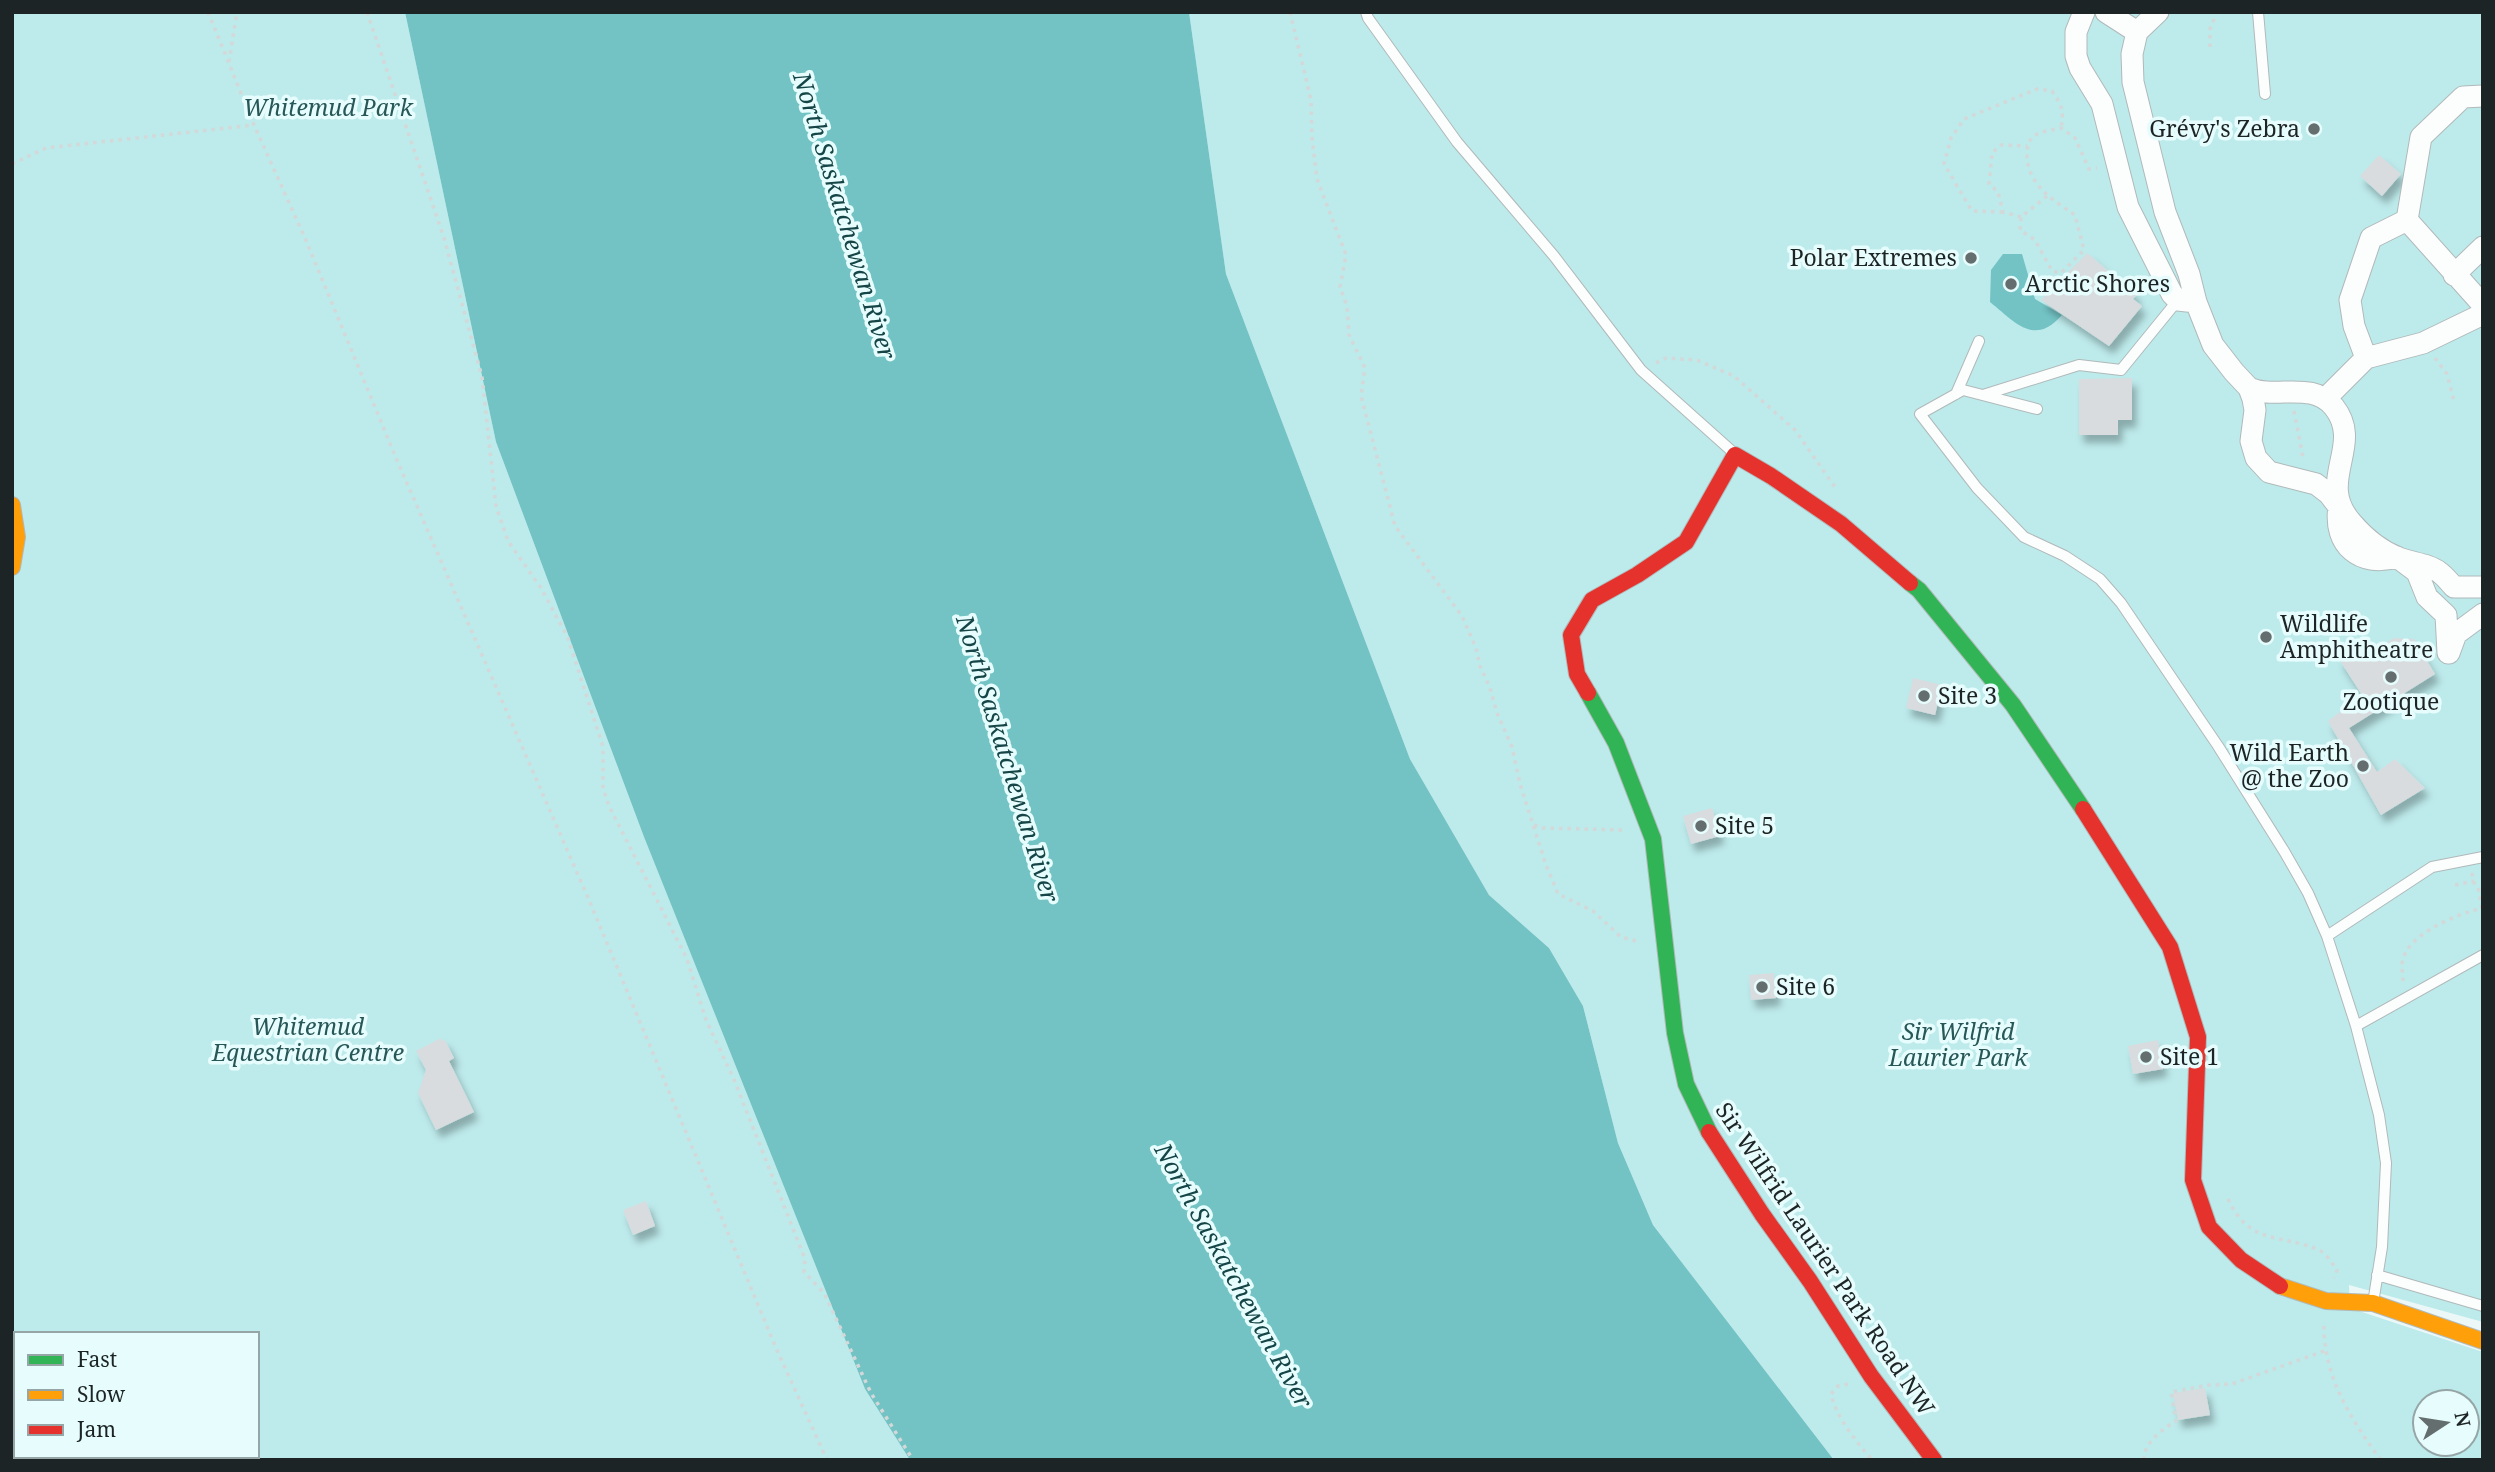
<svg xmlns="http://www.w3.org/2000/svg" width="2495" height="1472" viewBox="0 0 2495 1472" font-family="'Noto Serif',serif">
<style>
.green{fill:#bdeaeb;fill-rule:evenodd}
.water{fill:#73c3c5}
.building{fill:#d8dcde;filter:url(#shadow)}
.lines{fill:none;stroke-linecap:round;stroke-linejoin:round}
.lane-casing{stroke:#b1b9b9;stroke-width:12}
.street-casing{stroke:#b1b9b9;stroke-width:23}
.fast-casing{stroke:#b1b9b9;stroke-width:18}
.slow-casing{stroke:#b1b9b9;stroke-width:18}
.jam-casing{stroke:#b1b9b9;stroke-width:18}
.path{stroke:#d4d8d8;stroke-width:3.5;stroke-dasharray:3.5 5;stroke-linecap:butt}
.lane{stroke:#fcfefe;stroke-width:10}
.street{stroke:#fcfefe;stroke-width:21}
.fast{stroke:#30b455;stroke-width:16}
.slow{stroke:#ff9f0a;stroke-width:16}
.jam{stroke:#e5322d;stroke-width:16}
.poi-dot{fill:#656e6f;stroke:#e7fdfd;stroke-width:2.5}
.labels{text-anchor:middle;stroke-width:7;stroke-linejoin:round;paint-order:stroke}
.park-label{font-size:23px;font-style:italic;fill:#285758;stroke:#e7fdfd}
.poi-label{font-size:23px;fill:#1d2425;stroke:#e7fdfd;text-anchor:start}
.street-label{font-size:23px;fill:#1d2425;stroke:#e7fdfd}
.water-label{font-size:24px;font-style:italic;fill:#154547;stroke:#e7fdfd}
</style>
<defs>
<filter id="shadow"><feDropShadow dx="4.5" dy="8" stdDeviation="3.5" flood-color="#0004"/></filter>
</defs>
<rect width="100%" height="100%" fill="#ecf8f8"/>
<path class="green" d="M12,12H405L496,442L644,837L865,1389L910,1460H12ZM16,1334H257V1456H16Z
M1189,12H2483V1322L2349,1285L2350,1308L2483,1352V1460H1834L1653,1225L1618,1143L1583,1006L1549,948L1489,895L1410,759L1226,274ZM2425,1402H2467V1444H2425Z"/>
<path class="water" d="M405,12H1189L1226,274L1410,759L1489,895L1549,948L1583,1006L1618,1143L1653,1225L1834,1460H910L865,1389L644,837L496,442Z
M2003,254H2022L2035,299L2062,315C2034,347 2015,322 1990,302L1991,270Z"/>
<path class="building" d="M2379,155L2401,174L2382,196L2360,176Z
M2087,253L2137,295L2133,299L2142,306L2109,346L2041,300Z
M2132,378V420H2118V435H2079V379Z
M2394,638L2414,639L2435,674L2349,728L2377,772L2395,759L2425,788L2381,815L2328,721L2362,695L2339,659L2363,644L2368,654Z
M1913,678L1942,685L1935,715L1906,708Z
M1712,808L1720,836L1691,844L1683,816Z
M1774,973L1776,998L1751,1000L1749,975Z
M441,1038L442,1041L445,1040L454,1058L449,1061L474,1112L436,1130L418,1093L426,1070L416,1051Z
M2158,1040L2163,1069L2133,1074L2128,1046Z
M646,1201L655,1226L633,1235L623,1210Z
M2205,1388L2210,1415L2178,1420L2173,1393Z"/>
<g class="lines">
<g class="lane-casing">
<path id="lane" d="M1366,12L1368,18L1457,142L1554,256L1641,370L1735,454
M2258,12L2265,94
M1956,394L1979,341
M1983,395L2079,365L2121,370L2178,300
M2037,409L1963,390L1920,414L1977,488L2024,537L2065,556L2100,579L2121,603L2218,746L2284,851L2308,893L2327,936
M2356,1026L2483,955
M2377,1275L2483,1306
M2373,1303L2382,1247L2386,1163L2379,1115L2356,1026L2327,936L2432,867L2483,857"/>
</g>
<g class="street-casing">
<path id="street" d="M2084,12L2076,32V56L2080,68L2102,104L2128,207L2172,294L2178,300L2196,302
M2106,12L2137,32
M2158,12L2137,32L2132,54L2133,82L2165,212L2189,274L2196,302L2213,345L2234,372L2249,388L2253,399L2255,410L2251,441L2256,458L2269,472L2316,484L2329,494L2339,507C2333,545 2360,568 2397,557L2417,572L2427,597L2446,615L2448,653
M2407,220L2483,305
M2454,275L2483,247
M2366,358L2423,343L2483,314
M2249,388C2276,400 2312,380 2334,407C2365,446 2314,481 2352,523C2364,537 2381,551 2399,558C2411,563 2429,564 2439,572C2445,576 2449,582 2454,587H2483
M2325,399L2366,358L2354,326L2350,300L2371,238L2407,220L2421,137L2463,97L2483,96
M2449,653L2456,634L2483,614"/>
</g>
<g class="fast-casing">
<path id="fast" d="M1910,583L1919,590L2013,705L2083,809
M1588,693L1616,743L1653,839L1675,1033L1686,1084L1709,1132"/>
</g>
<g class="slow-casing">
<path id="slow" d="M12,505L17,537L12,567
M2280,1286L2326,1301L2373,1303L2483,1341"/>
</g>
<g class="jam-casing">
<path id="jam" d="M1588,693L1577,674L1571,635L1592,600L1637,575L1686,542L1735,455L1771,476L1841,524L1910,583
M2083,809L2170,947L2198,1037L2193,1180L2209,1227L2241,1260L2280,1286
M1709,1132L1762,1214L1810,1281L1871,1376L1934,1460"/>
</g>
<path class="path" d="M208,12L254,125L305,238L396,458L589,900L776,1348L827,1460
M367,12L444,238L482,377L496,506L508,541L541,588L568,638L603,747V788L609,806L687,959L706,1020L733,1077L805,1259L804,1272L824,1293L871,1393L913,1460
M1290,12L1311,100L1312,138L1317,179L1346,255L1340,287L1347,306L1349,335L1365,368L1361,396L1395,526L1462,616L1476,648L1480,666L1490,688L1497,713L1512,747L1520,784L1546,865L1558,894L1593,911L1621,937L1640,942
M2210,47V29L2217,12
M229,62L237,12
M12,164L46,148L254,125
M2047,196L2021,217L2020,230L2035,240L2052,271L2061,273L2084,250L2075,215C2053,200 2029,186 2027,157C2027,149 2027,142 2034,136C2040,131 2053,130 2061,128L2075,138L2089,169L2097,168
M2003,212L1972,211L1944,164L1951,138L1964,119L2037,89L2052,91C2062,106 2064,110 2061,128
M2021,217L2003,212L1998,192L1989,184L1992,153L2001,145L2027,146
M2435,358L2447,374L2454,401
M1656,363L1666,358L1697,360L1734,376L1795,430L1837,490
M2294,411L2303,458
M1534,825L1543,828L1622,830
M2472,873L2474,883L2478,887L2483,914
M2455,885L2474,881
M2403,981C2403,974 2401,966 2403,959C2410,933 2459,913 2483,908
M2228,1199C2250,1246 2279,1233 2319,1250C2326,1253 2332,1263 2337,1270L2334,1278
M2324,1326C2324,1377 2351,1420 2381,1460
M1848,1384L1838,1386L1831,1394C1837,1419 1856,1441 1872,1460
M2144,1460C2143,1443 2163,1429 2176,1421L2171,1392L2209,1385L2232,1384L2324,1351"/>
<use href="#lane" class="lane"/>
<use href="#street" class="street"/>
<use href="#fast" class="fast"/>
<use href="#slow" class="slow"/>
<use href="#jam" class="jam"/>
</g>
<g class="poi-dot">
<circle cx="2314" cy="129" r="7"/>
<circle cx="1971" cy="258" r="7"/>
<circle cx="2011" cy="284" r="7"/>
<circle cx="2266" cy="637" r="7"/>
<circle cx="2391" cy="677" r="7"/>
<circle cx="1924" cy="696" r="7"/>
<circle cx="2363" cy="766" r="7"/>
<circle cx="1701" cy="826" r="7"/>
<circle cx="1762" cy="987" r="7"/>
<circle cx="2146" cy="1057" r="7"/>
</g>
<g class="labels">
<g class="park-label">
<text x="328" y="116">Whitemud Park</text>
<text x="308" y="1035">Whitemud<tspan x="308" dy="26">Equestrian Centre</tspan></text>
<text x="1958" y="1040">Sir Wilfrid<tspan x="1958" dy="26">Laurier Park</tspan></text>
</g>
<g class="poi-label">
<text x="2300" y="137" text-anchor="end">Grévy's Zebra</text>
<text x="1957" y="266" text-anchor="end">Polar Extremes</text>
<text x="2025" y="292">Arctic Shores</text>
<text x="2280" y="632">Wildlife<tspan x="2280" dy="26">Amphitheatre</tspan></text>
<text x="1938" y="704">Site 3</text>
<text x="2391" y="710" text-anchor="middle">Zootique</text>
<text x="2349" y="761" text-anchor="end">Wild Earth<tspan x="2349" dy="26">@ the Zoo</tspan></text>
<text x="1715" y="834">Site 5</text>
<text x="1776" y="995">Site 6</text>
<text x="2160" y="1065">Site 1</text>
</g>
<g class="street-label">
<text transform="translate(1825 1259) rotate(56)" y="8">Sir Wilfrid Laurier Park Road NW</text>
</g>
<g class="water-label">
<text transform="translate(844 216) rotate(73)" y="8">North Saskatchewan River</text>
<text transform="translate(1007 759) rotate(73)" y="8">North Saskatchewan River</text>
<text transform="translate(1233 1276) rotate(61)" y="8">North Saskatchewan River</text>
</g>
</g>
<rect width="2495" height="1472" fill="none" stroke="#1d2425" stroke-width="28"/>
<rect x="14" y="1332" width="245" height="126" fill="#e7fdfd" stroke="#96a6a7" stroke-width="2"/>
<rect x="28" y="1355" width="35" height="10" fill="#30b455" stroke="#96a6a7" stroke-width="2"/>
<text x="77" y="1367" font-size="21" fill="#1d2425">Fast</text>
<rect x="28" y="1390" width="35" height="10" fill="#ff9f0a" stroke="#96a6a7" stroke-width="2"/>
<text x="77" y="1402" font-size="21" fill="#1d2425">Slow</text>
<rect x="28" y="1425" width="35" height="10" fill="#e5322d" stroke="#96a6a7" stroke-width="2"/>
<text x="77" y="1437" font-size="21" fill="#1d2425">Jam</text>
<g transform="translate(2446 1423) rotate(78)"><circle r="33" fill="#e7fdfd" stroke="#96a6a7" stroke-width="2"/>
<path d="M0-5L12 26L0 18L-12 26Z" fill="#656e6f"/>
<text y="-10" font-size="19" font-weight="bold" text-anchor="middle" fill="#1d2425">N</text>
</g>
</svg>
